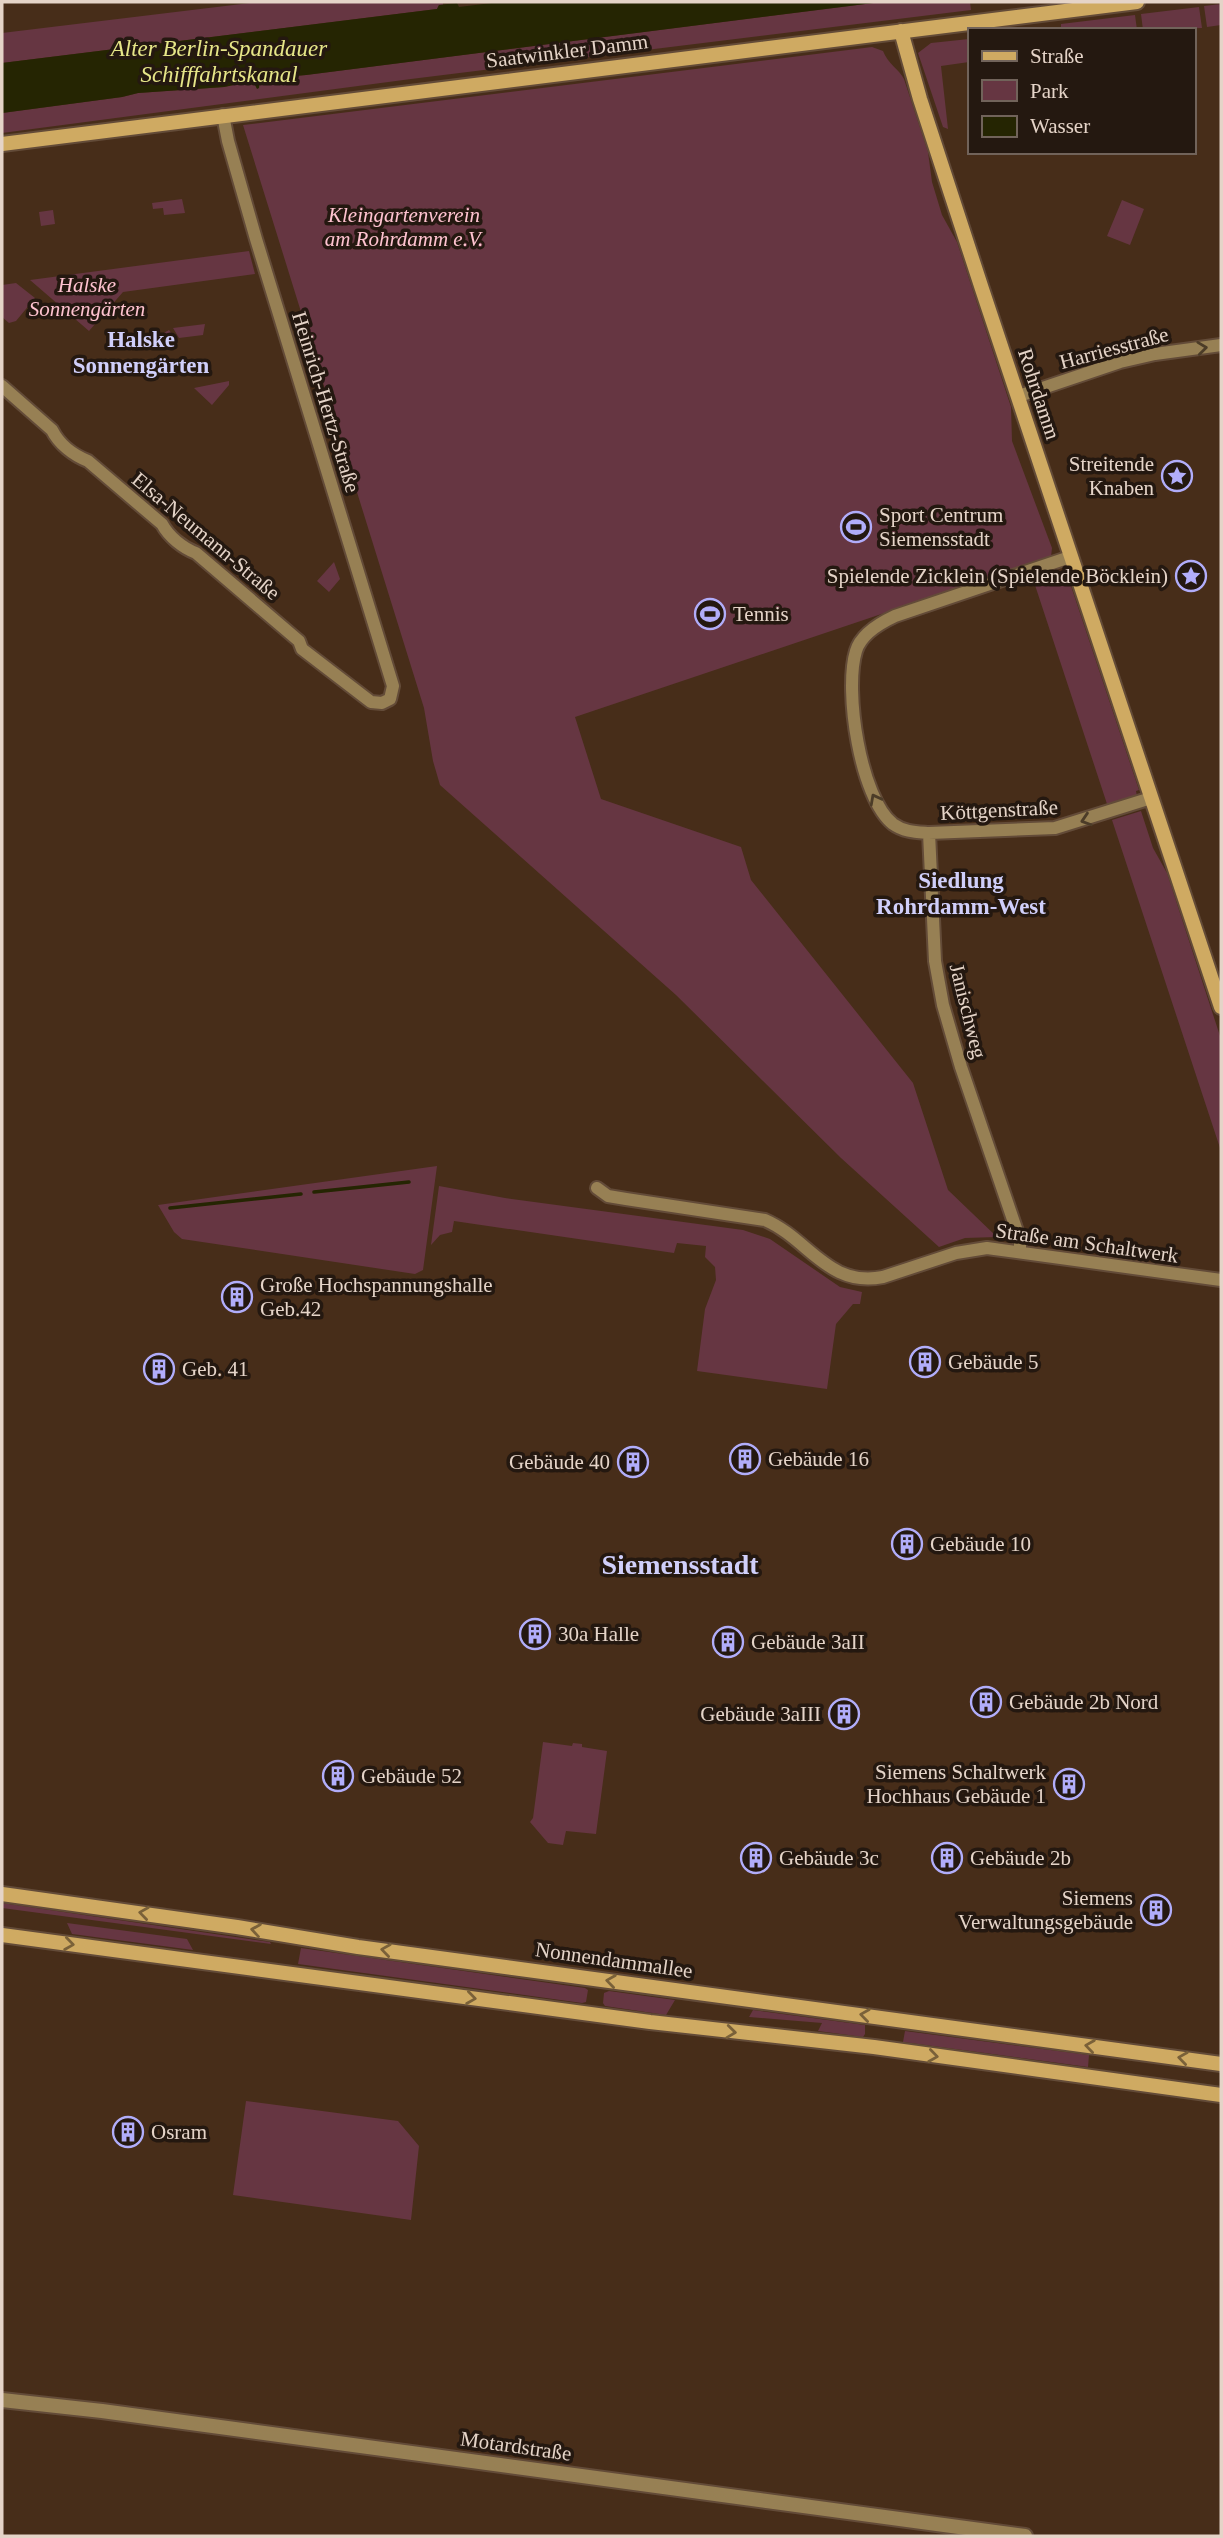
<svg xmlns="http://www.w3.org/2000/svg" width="1223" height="2538" viewBox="0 0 1223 2538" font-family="'Times New Roman',serif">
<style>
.green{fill:#663642}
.water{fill:#252502}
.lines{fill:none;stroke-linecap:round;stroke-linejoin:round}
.stream{stroke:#252502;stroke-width:3.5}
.minor-casing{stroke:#634b38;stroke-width:16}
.tertiary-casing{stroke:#634b38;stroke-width:18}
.secondary-casing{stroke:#634b38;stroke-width:18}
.minor{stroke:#978054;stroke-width:12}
.tertiary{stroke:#978054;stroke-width:14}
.secondary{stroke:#cfaa62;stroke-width:14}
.oneway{stroke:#4c3c28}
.oneway2{stroke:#7a6139}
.labels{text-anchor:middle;stroke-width:7;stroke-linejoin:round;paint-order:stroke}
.street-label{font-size:21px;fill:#e5d4c8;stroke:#241810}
.park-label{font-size:21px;font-style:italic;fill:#ffc3d0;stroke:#241810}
.poi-label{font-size:21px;fill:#e5d4c8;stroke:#241810;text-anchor:start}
.water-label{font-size:23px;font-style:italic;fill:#e6e688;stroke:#241810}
.neighbourhood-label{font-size:23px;font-weight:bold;fill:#d0cffa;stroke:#241810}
.district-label{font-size:28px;font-weight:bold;fill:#d0cffa;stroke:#241810}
</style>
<rect width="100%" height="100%" fill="#472d19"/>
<path class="green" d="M259,2H443V5H439L437,9L2,63V33Z
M881,2H970L971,10L411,79L2,133V113L122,97L138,93L224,87L253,81L258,88L260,79L306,75Z
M1221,4V25L1207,27L1204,6Z
M1199,7L1202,28L1143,30L1141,14Z
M1135,15L1137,30H1061V24Z
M969,39V62L941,66L948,129L943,127L918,53L931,43Z
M872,47L883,51C888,64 899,69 904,79L928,152L932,182L942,215L957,242L1011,407L1012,441L1052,548L1051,557L575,717L601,799L741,847L751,880L913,1083L948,1190L997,1237L965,1238L939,1247L841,1158L676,995L440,785L433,761L424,708L243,125Z
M182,199L185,213L164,215L163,208L153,209L152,203Z
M1122,200L1144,209L1130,245L1107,236Z
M53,210L55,224L41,226L39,212Z
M249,251L255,274L123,292L89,331L30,280Z
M16,283L35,298L16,321L9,323L2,317V285Z
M205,324L203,335L179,338L173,328Z
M169,330L176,339L166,350L153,339Z
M229,381V385L212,405L194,388Z
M334,562L340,579L329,592L317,581Z
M1058,570L1067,574L1139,790L1136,791L1137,796L1108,807L1033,579Z
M1141,811L1153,848L1167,873L1221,1039V1151L1112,820Z
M437,1166L423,1270L415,1274L182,1239L174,1232L158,1205Z
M439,1186L505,1198L743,1230L770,1239L840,1287L862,1292L860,1304H853L836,1324L827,1389L697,1371L705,1309L716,1280L715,1267L705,1257L706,1246L677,1243L674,1253L454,1221L452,1232L440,1235L431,1245Z
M543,1742L572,1746L573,1743L582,1744V1747L607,1751L596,1834L566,1831L563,1845L548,1843L530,1822L533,1818Z
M2,1903L270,1942L271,1944L2,1908Z
M67,1923L187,1939L193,1950L72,1934Z
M301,1948L585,1988L588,1990L586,2002L582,2003L298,1964Z
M609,1991L675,2000L666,2015L605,2006L603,2003L604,1993Z
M753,2010L865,2025V2034L863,2037L818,2031L822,2023L749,2017Z
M905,2031L1089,2055L1088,2067L903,2042Z
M246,2101L398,2121L419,2146L411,2220L233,2195Z"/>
<path class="water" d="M500,2H881L306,75L260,79L259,88L257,89L253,81L224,87L138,93L122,97L2,113V63L437,9L439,5L457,3L459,7Z"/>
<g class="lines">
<path class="stream" d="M314,1192L409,1182
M170,1208L301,1194"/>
<g class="minor-casing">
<path id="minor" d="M2,386L52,430C59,444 73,455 88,461L162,524C169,537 183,548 196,553L299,641L302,649L371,702L382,703L390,699L393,686L256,239L228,141L223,115
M1019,396L1120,362L1155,354L1221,345
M1070,557L895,616C880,623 861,634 856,651C844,690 860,798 893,824C904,832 916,832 929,833L1055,828L1151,798
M929,833L935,961L943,1005L961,1067L1020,1240V1250
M597,1188L608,1196L626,1199L765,1220C809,1239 828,1288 883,1277L956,1253L987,1248L1221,1280"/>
</g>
<g class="tertiary-casing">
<path id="tertiary" d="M2,2400L102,2411L1025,2536"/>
</g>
<g class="secondary-casing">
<path id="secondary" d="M901,31L920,99L982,289L1221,1007
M2,144L1137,2
M2,1894L237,1927L358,1947L1221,2064
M2,1935L650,2022L874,2047L1221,2095"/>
</g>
<use href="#minor" class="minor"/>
<use href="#tertiary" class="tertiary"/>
<use href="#secondary" class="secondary"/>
</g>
<defs><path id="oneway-chevron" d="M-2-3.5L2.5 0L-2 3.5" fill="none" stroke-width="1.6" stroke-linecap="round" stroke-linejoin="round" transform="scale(1.75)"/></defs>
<g class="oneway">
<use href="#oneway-chevron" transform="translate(1202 348) rotate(-7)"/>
<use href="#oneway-chevron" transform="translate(875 799) rotate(-118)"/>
<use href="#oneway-chevron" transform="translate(1086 820) rotate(162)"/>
</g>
<g class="oneway2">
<use href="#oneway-chevron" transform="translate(144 1913) rotate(-172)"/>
<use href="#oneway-chevron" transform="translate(256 1930) rotate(-171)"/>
<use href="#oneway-chevron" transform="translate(69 1944) rotate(8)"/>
<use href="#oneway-chevron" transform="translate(386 1950) rotate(-172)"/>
<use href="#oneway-chevron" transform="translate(611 1981) rotate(-172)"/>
<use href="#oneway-chevron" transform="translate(471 1998) rotate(8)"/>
<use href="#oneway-chevron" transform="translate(865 2015) rotate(-172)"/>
<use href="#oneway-chevron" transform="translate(731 2032) rotate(7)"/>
<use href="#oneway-chevron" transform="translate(1090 2046) rotate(-172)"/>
<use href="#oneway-chevron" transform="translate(933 2056) rotate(8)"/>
<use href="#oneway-chevron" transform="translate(1183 2058) rotate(-172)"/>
</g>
<defs>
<g id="sight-ring" transform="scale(1.575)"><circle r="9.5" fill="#241810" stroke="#b1adfa" stroke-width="1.5"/><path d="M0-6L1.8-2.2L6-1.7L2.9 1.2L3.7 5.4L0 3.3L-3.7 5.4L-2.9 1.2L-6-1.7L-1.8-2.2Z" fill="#b1adfa"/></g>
<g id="stadium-ring" transform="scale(1.575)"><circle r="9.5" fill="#241810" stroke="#b1adfa" stroke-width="1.5"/><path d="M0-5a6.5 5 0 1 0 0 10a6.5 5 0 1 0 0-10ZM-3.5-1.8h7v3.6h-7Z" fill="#b1adfa"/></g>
<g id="building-ring" transform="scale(1.575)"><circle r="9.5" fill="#241810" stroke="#b1adfa" stroke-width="1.5"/><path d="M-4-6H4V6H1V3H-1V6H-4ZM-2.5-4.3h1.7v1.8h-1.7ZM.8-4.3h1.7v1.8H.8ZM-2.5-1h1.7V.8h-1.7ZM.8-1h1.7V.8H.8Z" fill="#b1adfa"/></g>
</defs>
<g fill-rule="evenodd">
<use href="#sight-ring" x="1177" y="476"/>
<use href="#stadium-ring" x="856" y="527"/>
<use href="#sight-ring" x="1191" y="576"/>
<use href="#stadium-ring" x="710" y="614"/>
<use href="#building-ring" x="237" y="1297"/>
<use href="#building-ring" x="925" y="1362"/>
<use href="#building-ring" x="159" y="1369"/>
<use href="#building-ring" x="745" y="1459"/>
<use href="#building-ring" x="633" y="1462"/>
<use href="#building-ring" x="907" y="1544"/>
<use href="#building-ring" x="535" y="1634"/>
<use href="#building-ring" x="728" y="1642"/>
<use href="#building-ring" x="986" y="1702"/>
<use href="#building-ring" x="844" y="1714"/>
<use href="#building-ring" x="338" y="1776"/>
<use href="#building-ring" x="1069" y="1784"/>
<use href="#building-ring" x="756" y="1858"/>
<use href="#building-ring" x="947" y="1858"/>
<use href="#building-ring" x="1156" y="1910"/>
<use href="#building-ring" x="128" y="2132"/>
</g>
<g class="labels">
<g class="street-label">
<text transform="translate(567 51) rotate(-7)" y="7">Saatwinkler Damm</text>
<text transform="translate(1114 348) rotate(-15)" y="7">Harriesstraße</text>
<text transform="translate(1039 394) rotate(72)" y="7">Rohrdamm</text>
<text transform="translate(326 402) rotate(73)" y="7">Heinrich-Hertz-Straße</text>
<text transform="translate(206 536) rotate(40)" y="7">Elsa-Neumann-Straße</text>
<text transform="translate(999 810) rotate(-3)" y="7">Köttgenstraße</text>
<text transform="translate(968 1011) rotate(76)" y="7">Janischweg</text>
<text transform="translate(1087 1243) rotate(8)" y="7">Straße am Schaltwerk</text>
<text transform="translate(614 1960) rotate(8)" y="7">Nonnendammallee</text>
<text transform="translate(516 2446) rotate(8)" y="7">Motardstraße</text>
</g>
<g class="park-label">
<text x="404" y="222">Kleingartenverein<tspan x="404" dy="24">am Rohrdamm e.V.</tspan></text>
<text x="87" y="292">Halske<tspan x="87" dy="24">Sonnengärten</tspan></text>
</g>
<g class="poi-label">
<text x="1154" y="471" text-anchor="end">Streitende<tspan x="1154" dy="24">Knaben</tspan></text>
<text x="879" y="522">Sport Centrum<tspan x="879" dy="24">Siemensstadt</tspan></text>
<text x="1168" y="583" text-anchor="end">Spielende Zicklein (Spielende Böcklein)</text>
<text x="733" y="621">Tennis</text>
<text x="260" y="1292">Große Hochspannungshalle<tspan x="260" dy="24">Geb.42</tspan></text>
<text x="948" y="1369">Gebäude 5</text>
<text x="182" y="1376">Geb. 41</text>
<text x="768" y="1466">Gebäude 16</text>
<text x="610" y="1469" text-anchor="end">Gebäude 40</text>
<text x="930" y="1551">Gebäude 10</text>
<text x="558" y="1641">30a Halle</text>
<text x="751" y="1649">Gebäude 3aII</text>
<text x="1009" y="1709">Gebäude 2b Nord</text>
<text x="821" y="1721" text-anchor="end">Gebäude 3aIII</text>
<text x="1046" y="1779" text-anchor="end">Siemens Schaltwerk<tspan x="1046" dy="24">Hochhaus Gebäude 1</tspan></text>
<text x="361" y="1783">Gebäude 52</text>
<text x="779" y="1865">Gebäude 3c</text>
<text x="970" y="1865">Gebäude 2b</text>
<text x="1133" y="1905" text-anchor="end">Siemens<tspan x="1133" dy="24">Verwaltungsgebäude</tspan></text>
<text x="151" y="2139">Osram</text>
</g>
<g class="water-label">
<text x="219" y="56">Alter Berlin-Spandauer<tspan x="219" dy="26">Schifffahrtskanal</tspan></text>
</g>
<g class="neighbourhood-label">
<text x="141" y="347">Halske<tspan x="141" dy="26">Sonnengärten</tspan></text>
<text x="961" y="888">Siedlung<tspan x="961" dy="26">Rohrdamm-West</tspan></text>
</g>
<g class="district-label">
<text x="680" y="1574">Siemensstadt</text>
</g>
</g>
<rect width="1223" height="2538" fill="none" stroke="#e5d4c8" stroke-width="7"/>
<rect x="968" y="28" width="228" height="126" fill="#241810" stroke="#71635a" stroke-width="2"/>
<rect x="982" y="51" width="35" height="10" fill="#cfaa62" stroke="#71635a" stroke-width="2"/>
<text x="1030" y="63" font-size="21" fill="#e5d4c8">Straße</text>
<rect x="982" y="80" width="35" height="21" fill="#663642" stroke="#71635a" stroke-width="2"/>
<text x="1030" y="98" font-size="21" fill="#e5d4c8">Park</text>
<rect x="982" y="116" width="35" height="21" fill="#252502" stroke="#71635a" stroke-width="2"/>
<text x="1030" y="133" font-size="21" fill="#e5d4c8">Wasser</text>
</svg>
